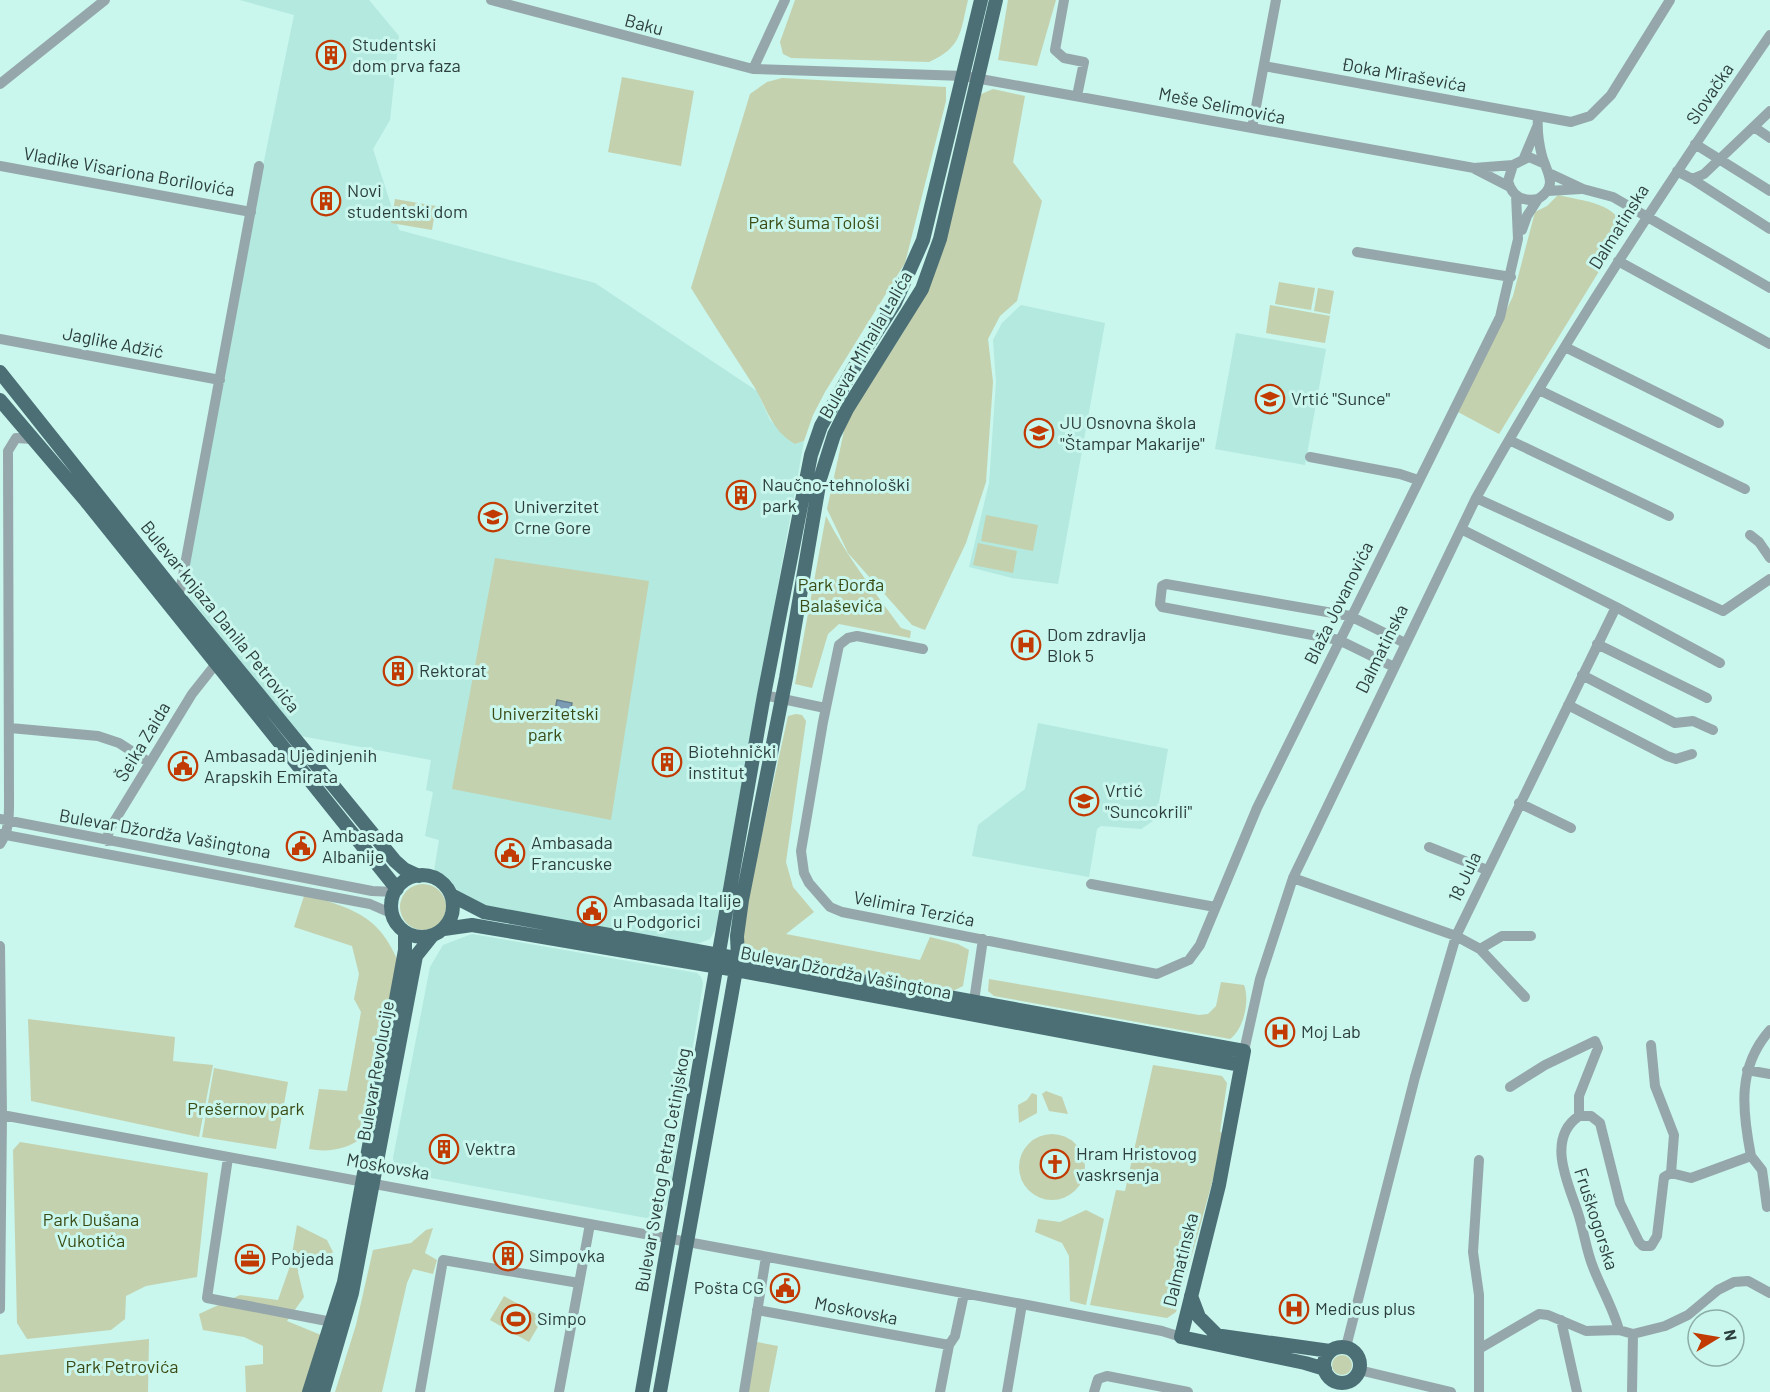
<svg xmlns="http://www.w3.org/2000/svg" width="1770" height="1392" viewBox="0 0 1770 1392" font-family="Barlow,sans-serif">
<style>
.built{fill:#b3e9df}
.green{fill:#c4d1ae}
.water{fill:#7a9bb3;stroke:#637f8f;stroke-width:1.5}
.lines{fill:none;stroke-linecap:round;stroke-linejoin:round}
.minor{stroke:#95a7ab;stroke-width:10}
.major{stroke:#4c6f76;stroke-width:14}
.labels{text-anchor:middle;stroke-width:6;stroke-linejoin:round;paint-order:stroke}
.street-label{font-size:18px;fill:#2d3f3c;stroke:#c9f6ed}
.poi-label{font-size:18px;fill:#2d3f3c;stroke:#c9f6ed;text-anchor:start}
.park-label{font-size:18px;fill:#3b4b15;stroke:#c9f6ed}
</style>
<rect width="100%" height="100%" fill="#c9f6ed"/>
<path class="built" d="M240,0H369L399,36L390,120L373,149L399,230L595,283L757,391L770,420L795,444L804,441L716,928L710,939L697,944L479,908L462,898L452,882L434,871L439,840L425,836L433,792L426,790L431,760L301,736L183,590L251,224L294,15Z
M1021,305L1105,323L1058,584L1012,578L969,567L989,483L996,382L993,340L1002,323Z
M1236,333L1326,349L1305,465L1215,449Z
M1038,723L1168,749L1157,814L1153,821L1141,829L1101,826L1097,829L1089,877L972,856L978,825L1025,789Z
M472,934L697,973L701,977L703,983L668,1203L657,1216L646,1218L399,1172L395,1167L393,1158L430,967L443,945Z"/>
<path class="green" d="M795,0H968C960,33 962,47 929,62L791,58L783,54L780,42Z
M1008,0H1056L1037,66L998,60Z
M622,77L694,91L681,166L608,152Z
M782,78L946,87V101L905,263L825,392L813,415L804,441L795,444C772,431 767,409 755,388C734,355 712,322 691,288L750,94L767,82Z
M993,89L1025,96L1013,162L1042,201L1017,301L1000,316L988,339L993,382L986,482L966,543L925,630L912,625L848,553L827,509L846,422L904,331L928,284L977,96Z
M1558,195C1581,201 1624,203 1622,234L1499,434L1458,412L1513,296L1535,212L1547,206Z
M395,199L436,206L432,230L391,223Z
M1279,282L1315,288L1311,310L1275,304Z
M1318,288L1334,291L1330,314L1314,311Z
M1270,305L1330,316L1325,343L1266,333Z
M986,515L1038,525L1033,551L981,541Z
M826,516C847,557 874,591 901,628L911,631L910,638L839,624L828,634L812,688L795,684Z
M978,543L1017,551L1013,573L973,565Z
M495,558L649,581L611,820L452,789Z
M796,714L802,715L806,721L786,862L793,887L814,912L786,934L920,960L930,937L958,944L969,950L963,986L953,991L753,956L746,947L740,934L788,716Z
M400 907a23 23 0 1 1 46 0a23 23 0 1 1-46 0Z
M305,893C351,910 377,912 398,961L364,1136C349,1149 328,1153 309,1149L319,1089L347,1091L361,1012L354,999L359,974L352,946L294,927Z
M989,979L1199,1015L1208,1014L1216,1006L1221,982L1244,985C1250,1000 1244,1029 1230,1039L994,996L988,991Z
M28,1019L175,1037L173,1061L213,1065L199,1137L31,1101Z
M1153,1065L1222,1076L1227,1083L1220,1132L1225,1133C1210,1194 1192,1252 1176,1312L1167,1318L1090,1305L1116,1190L1125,1191Z
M214,1068L288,1082L276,1149L202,1137Z
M1046,1091L1062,1097L1068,1114L1049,1111L1042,1094Z
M1032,1093L1037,1095V1113L1019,1123L1018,1105L1027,1100Z
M1019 1167a33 33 0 1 1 66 0a33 33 0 1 1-66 0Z
M20,1142L208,1173L197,1277L146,1286L126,1296L125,1319L111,1330L27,1339L17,1323L13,1150Z
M1086,1210L1104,1219L1086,1305L1070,1301L1069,1256L1062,1243L1035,1232L1038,1219L1060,1222Z
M297,1225L327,1240L333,1252L325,1259L302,1252L298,1272L304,1297L287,1321L321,1335L302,1392H246L245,1366L263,1364V1346L244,1337L203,1330L199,1314L240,1295L278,1300L290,1266Z
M433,1228L425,1253L437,1260L433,1274L413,1269L407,1283L382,1392H335L356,1325L373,1250L411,1243L426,1230Z
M504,1296L543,1318L529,1342L490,1320Z
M149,1339L148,1392H0V1355Z
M757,1342L778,1346L769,1392H748Z
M1332 1365a10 10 0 1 1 20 0a10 10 0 1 1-20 0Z"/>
<path class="water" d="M557,700L572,703L569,718L554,716Z"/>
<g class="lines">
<path class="minor" d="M491,0L753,69L964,76L1474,168L1513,165
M1064,0L1055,50L1064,58L1084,62L1077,96
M1264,66L1571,122L1590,116L1611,95L1670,0
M753,69L785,0
M0,84L105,0
M1538,117C1537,129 1539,144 1542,156C1547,173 1559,186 1538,199C1523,202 1512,197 1508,181L1513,165L1529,157L1545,164
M1754,127L1770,138
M1252,128L1276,0
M1695,144L1770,191
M1524,158L1537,127
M0,166L251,212
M1475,169L1510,187
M1677,171L1692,179L1704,174L1770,111
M1551,174L1583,189L1613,197L1770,288
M1692,179L1770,229
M1548,191L1581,189
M1522,230L1527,216L1538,199
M1357,252L1511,277
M1618,261L1770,344
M0,339L220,380
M1565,347L1719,423
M1539,390L1745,489
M1509,440L1669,516
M1310,457L1400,474L1418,480
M1476,498L1723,611L1770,579
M1750,535L1759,542L1770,558
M179,597L259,166
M1616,607L1720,663
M1597,644L1707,698
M923,649L857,636L848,638L839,645L823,722L801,851L804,873L809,883L830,907L842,912L1157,974L1189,960L1200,945L1257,808L1500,317L1518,239L1516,195
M1394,667L1339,640L1162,607L1160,604L1162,586L1166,584L1350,616L1405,643
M1582,675L1675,723L1693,721L1713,730
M764,695L825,708
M1568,705L1667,756L1676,759L1692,754
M10,728L98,736L119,743L150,763
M1519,803L1571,828
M0,819L372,891L395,892
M0,834L370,904L393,914
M107,841L109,830L192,694L215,665
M0,844C10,830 9,814 9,797L8,451L16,438L32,439
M1429,847L1487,870
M1293,878L1456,936L1480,949L1502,936H1531
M1091,884L1215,907
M0,946L2,1115L0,1309
M1480,949L1525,997
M973,1008L983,939
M1651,1045L1655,1086L1674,1135L1671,1173
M1244,1051L1260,979L1293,878L1476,498C1565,338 1666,186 1770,35
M1747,1070L1770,1074
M1510,1087L1545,1065L1595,1041L1598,1048L1579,1096V1116
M2,1115L1022,1304L1162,1331L1181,1337
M1751,1156L1762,1170L1767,1207
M228,1158L207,1298L332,1322
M757,1310L949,1345L955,1336L964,1294
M1561,1320L1577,1392
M1619,1330C1613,1308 1601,1288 1593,1267C1586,1250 1584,1231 1578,1213C1569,1185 1545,1139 1579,1116H1591L1600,1123L1620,1203L1639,1242L1643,1246H1651L1657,1236L1664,1177L1671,1173L1691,1178L1751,1156C1742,1110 1737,1067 1770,1030
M1346,1347L1415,1077L1456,936L1616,607L1461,529
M1479,1349L1539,1314L1548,1315L1586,1331L1619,1330L1633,1334L1665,1326L1688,1315L1718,1290L1734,1282L1748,1281L1770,1293
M1359,1370L1451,1392
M420,1392L443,1260L579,1283
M559,1392L590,1224
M744,1392L766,1257
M940,1392L949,1345
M1007,1392L1022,1304
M1094,1392L1098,1379L1107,1376L1188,1392
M1479,1392V1295L1473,1252L1479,1160
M1632,1392L1633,1334"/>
<path class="major" d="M0,372L179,597L395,861L404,869L419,876
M0,400L86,501L397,889
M391 906a31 31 0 1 1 62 0a31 31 0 1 1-62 0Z
M451,895L484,912L1244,1051L1219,1185L1181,1337L1305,1363L1325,1369
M444,929L472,925L736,970L1241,1065
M1191,1296L1199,1317L1217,1335
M1222,1336L1330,1351
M1324 1365a18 18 0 1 1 36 0a18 18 0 1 1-36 0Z
M309,1392L344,1282L405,950V932
M323,1392L352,1293L416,956L432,936
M642,1392L764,695L811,455L821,426L856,364L895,303L923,240L981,0
M660,1392L731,998L738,958L737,936L742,900L786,678L820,479L834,435L847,409L922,289L940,239L996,0"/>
</g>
<defs>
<g id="building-ring" transform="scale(1.5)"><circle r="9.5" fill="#c9f6ed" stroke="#c13a00" stroke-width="1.5"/><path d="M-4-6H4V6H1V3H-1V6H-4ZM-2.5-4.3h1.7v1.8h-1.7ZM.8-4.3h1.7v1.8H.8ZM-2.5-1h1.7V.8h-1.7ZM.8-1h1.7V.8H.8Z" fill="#c13a00"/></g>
<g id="school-ring" transform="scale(1.5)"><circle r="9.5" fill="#c9f6ed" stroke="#c13a00" stroke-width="1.5"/><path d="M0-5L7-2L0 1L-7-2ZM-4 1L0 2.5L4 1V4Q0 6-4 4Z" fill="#c13a00"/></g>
<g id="university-ring" transform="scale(1.5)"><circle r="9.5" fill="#c9f6ed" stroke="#c13a00" stroke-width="1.5"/><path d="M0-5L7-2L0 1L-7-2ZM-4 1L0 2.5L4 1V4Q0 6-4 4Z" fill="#c13a00"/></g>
<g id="hospital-ring" transform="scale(1.5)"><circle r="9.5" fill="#c9f6ed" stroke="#c13a00" stroke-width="1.5"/><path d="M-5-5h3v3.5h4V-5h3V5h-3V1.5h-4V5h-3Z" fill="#c13a00"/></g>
<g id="civic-ring" transform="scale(1.5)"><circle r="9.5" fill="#c9f6ed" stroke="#c13a00" stroke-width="1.5"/><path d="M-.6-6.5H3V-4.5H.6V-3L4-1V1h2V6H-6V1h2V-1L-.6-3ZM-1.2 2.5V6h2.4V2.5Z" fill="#c13a00"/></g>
<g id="church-ring" transform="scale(1.5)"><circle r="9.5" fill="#c9f6ed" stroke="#c13a00" stroke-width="1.5"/><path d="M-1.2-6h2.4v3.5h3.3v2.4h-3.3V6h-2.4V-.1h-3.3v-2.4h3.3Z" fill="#c13a00"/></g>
<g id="office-ring" transform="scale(1.5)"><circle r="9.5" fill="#c9f6ed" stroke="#c13a00" stroke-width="1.5"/><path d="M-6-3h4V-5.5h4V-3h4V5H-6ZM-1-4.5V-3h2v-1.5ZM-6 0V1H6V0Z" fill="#c13a00"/></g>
<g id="stadium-ring" transform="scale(1.5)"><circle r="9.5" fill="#c9f6ed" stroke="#c13a00" stroke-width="1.5"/><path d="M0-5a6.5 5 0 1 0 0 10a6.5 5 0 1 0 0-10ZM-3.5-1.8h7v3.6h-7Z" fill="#c13a00"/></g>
</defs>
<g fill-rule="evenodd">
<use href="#building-ring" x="331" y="55"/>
<use href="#building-ring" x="326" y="201"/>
<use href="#school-ring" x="1270" y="399"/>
<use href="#school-ring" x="1039" y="433"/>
<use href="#building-ring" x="741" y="495"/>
<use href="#university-ring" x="493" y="517"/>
<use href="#hospital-ring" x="1026" y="645"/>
<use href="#building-ring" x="398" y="671"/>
<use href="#building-ring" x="667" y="762"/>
<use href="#civic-ring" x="183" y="766"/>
<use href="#school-ring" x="1084" y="801"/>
<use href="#civic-ring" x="301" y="846"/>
<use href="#civic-ring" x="510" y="853"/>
<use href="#civic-ring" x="592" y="911"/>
<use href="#hospital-ring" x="1280" y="1032"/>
<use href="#building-ring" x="444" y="1149"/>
<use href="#church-ring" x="1055" y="1164"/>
<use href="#building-ring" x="508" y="1256"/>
<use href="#office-ring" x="250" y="1259"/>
<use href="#civic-ring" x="785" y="1288"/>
<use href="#hospital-ring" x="1294" y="1309"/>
<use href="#stadium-ring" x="516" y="1319"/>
</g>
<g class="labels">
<g class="street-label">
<text transform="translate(644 25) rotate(15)" y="6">Baku</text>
<text transform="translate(1404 75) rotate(10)" y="6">Đoka Miraševića</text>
<text transform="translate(1710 94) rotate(-56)" y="6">Slovačka</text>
<text transform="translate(1222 106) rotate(11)" y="6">Meše Selimovića</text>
<text transform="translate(129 172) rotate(10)" y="6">Vladike Visariona Borilovića</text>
<text transform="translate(1619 227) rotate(-58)" y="6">Dalmatinska</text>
<text transform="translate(113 343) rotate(11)" y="6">Jaglike Adžić</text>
<text transform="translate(866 345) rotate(-60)" y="6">Bulevar Mihaila Lalića</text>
<text transform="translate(1339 603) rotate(-64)" y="6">Blaža Jovanovića</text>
<text transform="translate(220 617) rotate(51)" y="6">Bulevar knjaza Danila Petrovića</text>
<text transform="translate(1382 649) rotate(-64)" y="6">Dalmatinska</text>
<text transform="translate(143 742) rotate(-59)" y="6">Šeika Zaida</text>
<text transform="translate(165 834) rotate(10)" y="6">Bulevar Džordža Vašingtona</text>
<text transform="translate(1465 877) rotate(-65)" y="6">18 Jula</text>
<text transform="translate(914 909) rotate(11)" y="6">Velimira Terzića</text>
<text transform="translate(846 973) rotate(11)" y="6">Bulevar Džordža Vašingtona</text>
<text transform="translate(376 1071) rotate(-80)" y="6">Bulevar Revolucije</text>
<text transform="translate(388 1167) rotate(10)" y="6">Moskovska</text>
<text transform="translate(663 1170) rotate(-80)" y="6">Bulevar Svetog Petra Cetinjskog</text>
<text transform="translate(1596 1219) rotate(72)" y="6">Fruškogorska</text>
<text transform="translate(1181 1260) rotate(-76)" y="6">Dalmatinska</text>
<text transform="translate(856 1311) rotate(11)" y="6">Moskovska</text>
</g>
<g class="poi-label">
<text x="352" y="51">Studentski<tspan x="352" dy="21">dom prva faza</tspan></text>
<text x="347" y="197">Novi<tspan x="347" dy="21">studentski dom</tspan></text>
<text x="1291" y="405">Vrtić "Sunce"</text>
<text x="1060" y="429">JU Osnovna škola<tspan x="1060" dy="21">"Štampar Makarije"</tspan></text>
<text x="762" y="491">Naučno-tehnološki<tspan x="762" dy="21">park</tspan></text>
<text x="514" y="513">Univerzitet<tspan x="514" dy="21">Crne Gore</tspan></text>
<text x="1047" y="641">Dom zdravlja<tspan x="1047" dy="21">Blok 5</tspan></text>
<text x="419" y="677">Rektorat</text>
<text x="688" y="758">Biotehnički<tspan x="688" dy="21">institut</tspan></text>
<text x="204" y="762">Ambasada Ujedinjenih<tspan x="204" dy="21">Arapskih Emirata</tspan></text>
<text x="1105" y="797">Vrtić<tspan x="1105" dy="21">"Suncokrili"</tspan></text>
<text x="322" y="842">Ambasada<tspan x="322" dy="21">Albanije</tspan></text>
<text x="531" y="849">Ambasada<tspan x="531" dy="21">Francuske</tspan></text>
<text x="613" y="907">Ambasada Italije<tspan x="613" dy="21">u Podgorici</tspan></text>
<text x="1301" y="1038">Moj Lab</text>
<text x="465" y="1155">Vektra</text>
<text x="1076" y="1160">Hram Hristovog<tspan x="1076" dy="21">vaskrsenja</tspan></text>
<text x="529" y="1262">Simpovka</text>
<text x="271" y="1265">Pobjeda</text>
<text x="764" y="1294" text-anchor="end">Pošta CG</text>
<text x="1315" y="1315">Medicus plus</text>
<text x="537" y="1325">Simpo</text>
</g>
<g class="park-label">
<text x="814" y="229">Park šuma Tološi</text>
<text x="841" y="591">Park Đorđa<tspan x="841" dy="21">Balaševića</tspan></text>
<text x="545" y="720">Univerzitetski<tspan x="545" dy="21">park</tspan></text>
<text x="246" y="1115">Prešernov park</text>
<text x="91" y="1226">Park Dušana<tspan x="91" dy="21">Vukotića</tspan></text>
<text x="122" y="1373">Park Petrovića</text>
</g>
</g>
<g transform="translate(1716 1338) rotate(79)"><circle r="28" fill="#c9f6ed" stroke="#8bada6" stroke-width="1.5"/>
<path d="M0-4.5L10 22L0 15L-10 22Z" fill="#c13a00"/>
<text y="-9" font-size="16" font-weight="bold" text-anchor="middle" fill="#2d3f3c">N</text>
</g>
</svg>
